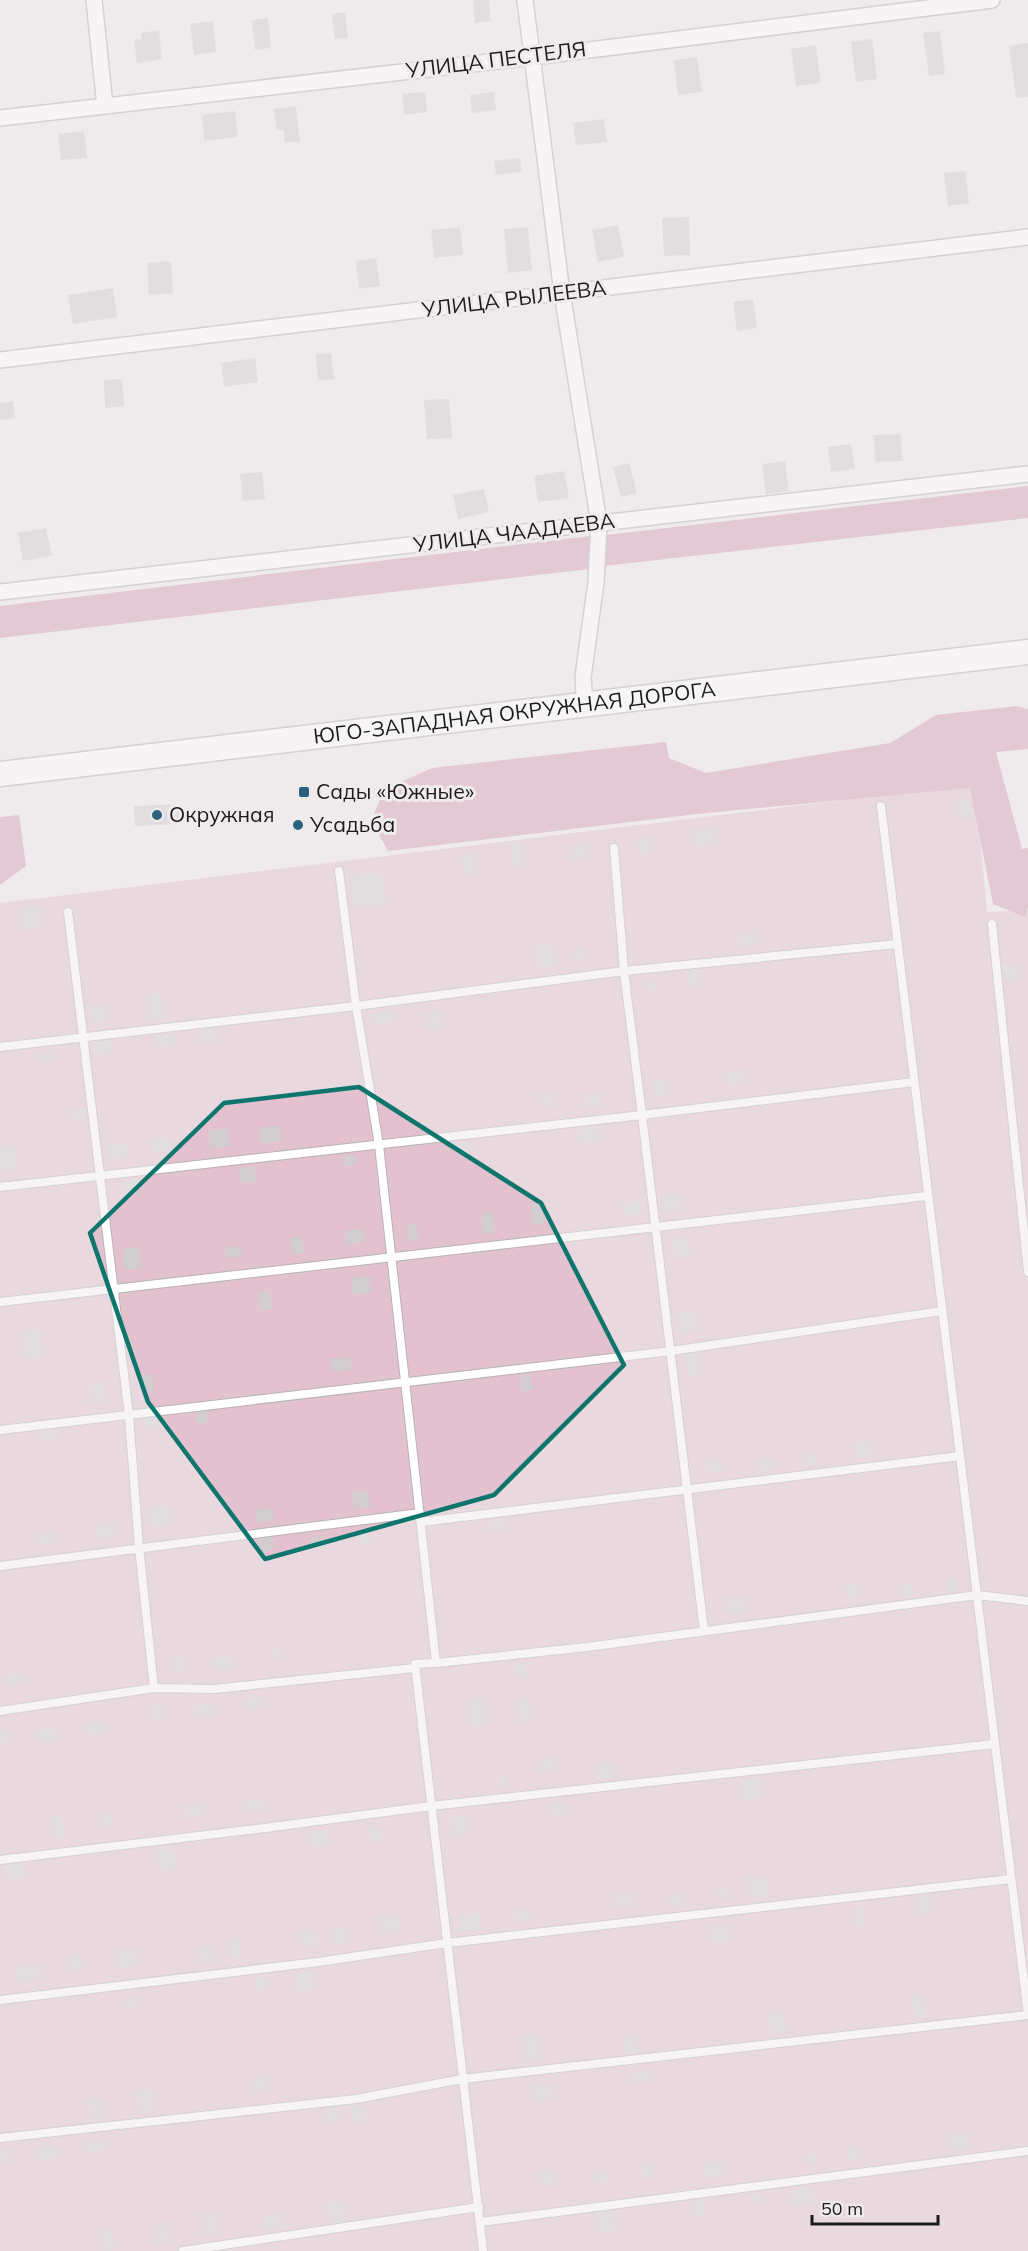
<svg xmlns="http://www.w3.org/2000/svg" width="1028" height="2251" viewBox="0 0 1028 2251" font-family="Mulish,sans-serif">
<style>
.green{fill:#e4c1cf}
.forest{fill:#d4a1b6}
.building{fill:#d2ced0}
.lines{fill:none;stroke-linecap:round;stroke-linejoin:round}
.service-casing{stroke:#b6b3b4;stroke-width:10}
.minor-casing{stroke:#b6b3b4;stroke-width:18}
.trunk-casing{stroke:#b6b3b4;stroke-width:27}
.service{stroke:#fff;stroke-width:8}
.minor{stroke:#fff;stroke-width:15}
.trunk{stroke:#fff;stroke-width:24}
.marked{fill:none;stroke:#0f766e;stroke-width:4.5;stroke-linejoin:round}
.poi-dot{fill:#2b637d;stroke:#efebed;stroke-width:2}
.labels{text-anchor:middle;stroke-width:6;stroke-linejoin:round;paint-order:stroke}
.street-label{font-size:21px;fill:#1c1b1b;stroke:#efebed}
.poi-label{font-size:21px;fill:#1c1b1b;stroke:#efebed;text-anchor:start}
</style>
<rect width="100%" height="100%" fill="#efebed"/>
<path class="green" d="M975,784L987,912L1028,910V2251H0V903Z"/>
<path class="forest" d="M1028,486V518L604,566L606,535Z
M590,536V569L0,638V606Z
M1017,706L1028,709V749L996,752L1022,849L1028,848V908L1025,917L993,904L970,788L697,814L388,851L371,820L385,789L432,768L666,742L669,758L706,773L890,743L936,715Z
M19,815L26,866L0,885V817Z"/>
<path class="building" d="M473,0H489L491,21L475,23Z
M345,12L348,38L335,39L332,14Z
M268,18L271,48L255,50L252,20Z
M213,21L216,52L194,55L190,24Z
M159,30L162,59L137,63L134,40L142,39L141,33Z
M940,31L945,74L929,76L923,33Z
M872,39L877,79L856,82L851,42Z
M1028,43V97L1016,98L1009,46Z
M816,45L821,83L796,86L791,49Z
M697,57L702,92L678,95L674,60Z
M425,92L427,112L404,115L402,94Z
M494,92L496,110L472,113L470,95Z
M296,106L300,141L285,143L284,130L277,131L274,109Z
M235,111L238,137L204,141L202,115Z
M604,119L607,142L576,145L573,123Z
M84,131L87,158L61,160L58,134Z
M520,158L522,172L496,175L494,161Z
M965,171L969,203L948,206L944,173Z
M689,217L690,255L664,256L662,218Z
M618,225L624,257L598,262L592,230Z
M460,227L463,255L434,258L431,230Z
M528,227L532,270L508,273L504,229Z
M376,258L380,286L359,289L356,261Z
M171,261L173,293L149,295L147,263Z
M113,288L117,317L73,324L68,295Z
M753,299L757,328L737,331L733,302Z
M331,353L334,379L318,381L316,354Z
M255,358L258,382L224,387L221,363Z
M122,379L124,406L105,408L104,380Z
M449,399L452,438L427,439L424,400Z
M13,401L15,418L0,420V403Z
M901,434L902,461L875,462L874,435Z
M851,444L855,469L831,472L828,447Z
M785,461L789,491L766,494L762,464Z
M629,463L637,493L621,497L613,467Z
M564,471L569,498L538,502L534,476Z
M262,472L265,499L243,501L240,474Z
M484,489L489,512L458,519L453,495Z
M46,528L52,556L23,561L18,533Z
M970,800L972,817L959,819L957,802Z
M180,804L181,824L135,826L134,806Z
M716,827L718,843L693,847L691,831Z
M651,837L652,853L639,854L638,838Z
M587,843L590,858L573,861L570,847Z
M511,844H524L525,865L512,866Z
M474,853L476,874L464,875L462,854Z
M382,872L387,905L354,909L350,876Z
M37,905L40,927L23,930L20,908Z
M754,931L757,944L739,947L737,934Z
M552,943L555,966L538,968L535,945Z
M581,948L582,961H574L573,949Z
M1018,964L1019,981H1003L1002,965Z
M698,969L700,985L689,987L686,971Z
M656,979L658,989L646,991L644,982Z
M160,992L164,1018L149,1020L145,994Z
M105,1004L107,1021L91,1023L89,1006Z
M438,1010L441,1028L428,1030L425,1012Z
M391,1011L393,1022L374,1025L372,1014Z
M214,1028L216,1043L201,1044L199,1030Z
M177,1033L178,1044L157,1047L156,1036Z
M110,1038L112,1053L95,1055L93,1040Z
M51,1050L52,1061L42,1062L41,1052Z
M741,1070L743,1084L727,1086L725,1072Z
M669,1079L670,1095L653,1096L651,1081Z
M551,1092L552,1106L541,1107L539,1094Z
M600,1093L602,1106L587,1108L585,1095Z
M84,1107L85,1120L73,1121V1108Z
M280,1125L282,1141L261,1144L259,1129Z
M597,1126L598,1142L579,1143L578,1128Z
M227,1128L230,1146L211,1149L208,1131Z
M169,1137L171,1151L154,1153L152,1139Z
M471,1141L472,1152L459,1154L458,1142Z
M126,1143L128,1157L109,1159L107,1145Z
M14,1146L17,1170L0,1172V1148Z
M343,1155H355L356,1165L344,1166Z
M255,1167L256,1182L240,1183L239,1168Z
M138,1178L140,1193L123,1196L121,1181Z
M679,1194L680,1212H665L664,1195Z
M638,1199L641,1214L624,1217L621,1203Z
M531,1203H543L544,1224L532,1225Z
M493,1212L495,1233L483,1234L481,1213Z
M416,1224L419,1240L408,1241L406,1225Z
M363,1228L365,1242L347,1245L345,1231Z
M302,1236L304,1252L292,1254L290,1238Z
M688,1236L690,1256L674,1258L672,1238Z
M139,1247L142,1268L125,1270L122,1249Z
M226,1247H242V1257L226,1258Z
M369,1276L372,1292L353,1295L351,1279Z
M270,1291L272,1308L260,1310L257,1293Z
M693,1310L696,1331L680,1333L678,1313Z
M40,1330L43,1357L26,1359L22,1332Z
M700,1352L702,1374L688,1376L685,1354Z
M350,1357L352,1369L333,1372L331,1359Z
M151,1374L154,1392L141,1394L138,1376Z
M530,1374L532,1390L522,1392L520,1375Z
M102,1382L105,1401L92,1403L89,1384Z
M206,1408L208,1423L197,1424L195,1410Z
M158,1416L159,1428L146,1430L144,1418Z
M53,1429L55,1439L41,1441L40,1431Z
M869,1441L871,1456L858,1458L856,1442Z
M817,1452V1465L807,1466L806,1453Z
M720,1458L722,1472L707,1474L705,1460Z
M771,1458L773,1469L760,1472L758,1460Z
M368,1491L371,1507L355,1509L352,1493Z
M168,1505L171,1524L150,1527L147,1508Z
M273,1508L274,1520L257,1523L255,1511Z
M501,1519L502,1531L490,1532L489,1521Z
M114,1523L116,1537L98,1540L96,1525Z
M52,1531L53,1543L39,1545L37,1533Z
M359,1531H369L370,1544H359Z
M272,1536L274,1550L259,1552L257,1538Z
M323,1536L325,1548L312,1550L310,1538Z
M947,1578H957L958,1591H947Z
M860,1583L862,1597L847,1599L845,1585Z
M911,1583L913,1595L900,1597L898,1585Z
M741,1596L743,1613L730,1615L727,1598Z
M279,1648L281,1659L272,1660L270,1650Z
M231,1656L232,1668L214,1670L212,1658Z
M172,1657H183V1672L172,1671Z
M525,1663L527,1677L515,1678L514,1664Z
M22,1673L24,1683L4,1687L2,1676Z
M260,1696L262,1707L243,1710L241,1700Z
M483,1698L486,1725L472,1727L468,1700Z
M529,1699L532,1721L520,1723L517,1701Z
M212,1703L213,1715L195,1717L193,1705Z
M153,1705H164V1719H152Z
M102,1721L104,1732L85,1735L83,1725Z
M54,1728L56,1740L37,1742L35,1730Z
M0,1730H7L6,1744H0Z
M555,1757L556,1770L540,1772L538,1759Z
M612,1763L614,1778L597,1780L595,1765Z
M507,1774L508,1785L499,1787L498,1775Z
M759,1777L761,1797L743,1800L740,1780Z
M264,1799L266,1809L247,1813L245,1802Z
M564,1802L566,1815L552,1817L550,1804Z
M204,1804L205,1816L187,1818L185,1806Z
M61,1814L65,1837L55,1839L51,1816Z
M101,1814H113V1828H101Z
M466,1815L468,1834L452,1836L449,1817Z
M381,1826L383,1841L371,1842L369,1827Z
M326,1831L328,1844L309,1847L307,1833Z
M174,1848L176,1868L160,1870L157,1850Z
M22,1861L24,1878L8,1881L5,1863Z
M766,1875L768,1895L751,1897L748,1877Z
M718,1887H729V1900H718Z
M631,1892L633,1906L618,1908L616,1894Z
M682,1892L684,1904L671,1906L669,1894Z
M930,1896L932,1913L918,1915L915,1898Z
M863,1905L866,1925L856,1926L854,1906Z
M530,1908L532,1920L515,1922L513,1910Z
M479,1912L481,1928L459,1931L457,1915Z
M397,1915L400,1931L382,1933L380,1917Z
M726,1923L728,1941L713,1943L711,1925Z
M346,1928L348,1942L334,1944L332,1930Z
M317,1930L319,1945L301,1947L299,1933Z
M238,1938L241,1958L229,1959L226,1940Z
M211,1946L214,1963L202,1965L199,1948Z
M133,1949L135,1966L118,1968L116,1951Z
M81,1955L83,1971L71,1972L69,1957Z
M39,1964L41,1979L16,1982L14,1967Z
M311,1971L313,1990L296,1992L294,1974Z
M267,1976L268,1989L256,1990L254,1978Z
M924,1994L927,2017L914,2019L911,1996Z
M134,1996L136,2008L127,2009L125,1997Z
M784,2011L787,2031L770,2033L768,2013Z
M539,2034L542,2059L526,2061L522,2036Z
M636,2035L638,2052L626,2053L624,2037Z
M650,2070L651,2080L632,2083L631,2073Z
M267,2075L270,2090L254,2093L251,2079Z
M550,2083L552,2099L534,2102L532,2085Z
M151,2089V2111L139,2112L138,2090Z
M100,2098L102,2119L91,2120L89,2099Z
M336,2104L338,2121L326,2123L324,2106Z
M365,2104L367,2121L353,2123L351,2106Z
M966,2133L968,2148L949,2150L948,2135Z
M103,2139L105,2150L85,2153L83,2143Z
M54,2146L56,2158L37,2160L36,2148Z
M859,2147L861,2159L849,2161L847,2148Z
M0,2148H7V2162H0Z
M815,2153L816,2163L806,2165L805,2154Z
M722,2162L724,2175L705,2178L703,2164Z
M652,2164L653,2177L642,2178L641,2165Z
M555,2170L557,2184L542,2186L540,2172Z
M606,2170L608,2181L595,2184L593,2172Z
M813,2186L815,2203L794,2206L792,2189Z
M762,2193L764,2201L750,2203L749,2195Z
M703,2199L705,2215L695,2217L693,2201Z
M341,2201L344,2222L330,2224L327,2203Z
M612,2210L615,2231L597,2234L594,2212Z
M203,2213H216V2235H204Z
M279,2213L282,2227L265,2230L262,2216Z
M165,2222L167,2243L156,2244L154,2223Z
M112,2228L115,2249L104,2250L101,2229Z"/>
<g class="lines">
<g class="service-casing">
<path id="service" d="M881,806L1028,2015
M339,871L356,1006L379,1145L436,1663L415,1664L483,2251
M68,912L129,1416L139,1547L154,1688
M992,924L1028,1272
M0,1047L356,1006L624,971L897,944
M0,1187L642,1115L624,971L614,848
M0,1302L927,1196
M0,1430L671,1351L942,1311
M421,1522L960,1456
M0,1566L420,1513
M704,1631L642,1115L914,1082
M436,1663L587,1647L977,1595L1028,1601
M0,1711L154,1688L214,1689L415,1668
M0,1860L265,1828L431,1806L995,1744
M0,2000L318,1962L447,1943L1011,1879
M0,2138L356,2099L462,2079L1028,2015
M481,2222L1028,2151
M183,2251L479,2207"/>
</g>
<g class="minor-casing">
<path id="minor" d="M94,0L105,106
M525,0L562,293L599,523L596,582L583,677L585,705
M0,118L533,57L992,0
M0,360L1028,237
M0,592L1028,474"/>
</g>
<g class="trunk-casing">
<g id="trunk">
<path id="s1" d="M0,774L1028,652"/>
</g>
</g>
<use href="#service" class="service"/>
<use href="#minor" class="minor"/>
<use href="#trunk" class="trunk"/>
</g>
<path d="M0 0H1028V2251H0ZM359,1087L541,1203L624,1365L494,1495L265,1559L148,1402L90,1233L224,1103Z" fill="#efebed" fill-opacity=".55" fill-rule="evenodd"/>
<path class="marked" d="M359,1087L541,1203L624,1365L494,1495L265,1559L148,1402L90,1233L224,1103Z"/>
<g class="poi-dot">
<rect x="298" y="786" width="12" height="12" rx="3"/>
<circle cx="157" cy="815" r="6"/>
<circle cx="298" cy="825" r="6"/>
</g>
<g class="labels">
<g class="street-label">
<text transform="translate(496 60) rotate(-7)" y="7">УЛИЦА ПЕСТЕЛЯ</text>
<text transform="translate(514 299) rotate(-7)" y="7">УЛИЦА РЫЛЕЕВА</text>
<text transform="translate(514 533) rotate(-7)" y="7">УЛИЦА ЧААДАЕВА</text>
<text dy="7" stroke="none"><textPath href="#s1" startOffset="518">ЮГО-ЗАПАДНАЯ ОКРУЖНАЯ ДОРОГА</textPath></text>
</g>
<g class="poi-label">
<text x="316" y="799">Сады «Южные»</text>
<text x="169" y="822">Окружная</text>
<text x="310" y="832">Усадьба</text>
</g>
</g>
<path d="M812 2215v9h126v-9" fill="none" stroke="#1c1b1b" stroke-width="3"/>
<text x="821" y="2215" font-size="18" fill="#1c1b1b" stroke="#efebed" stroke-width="4.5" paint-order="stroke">50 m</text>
</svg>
